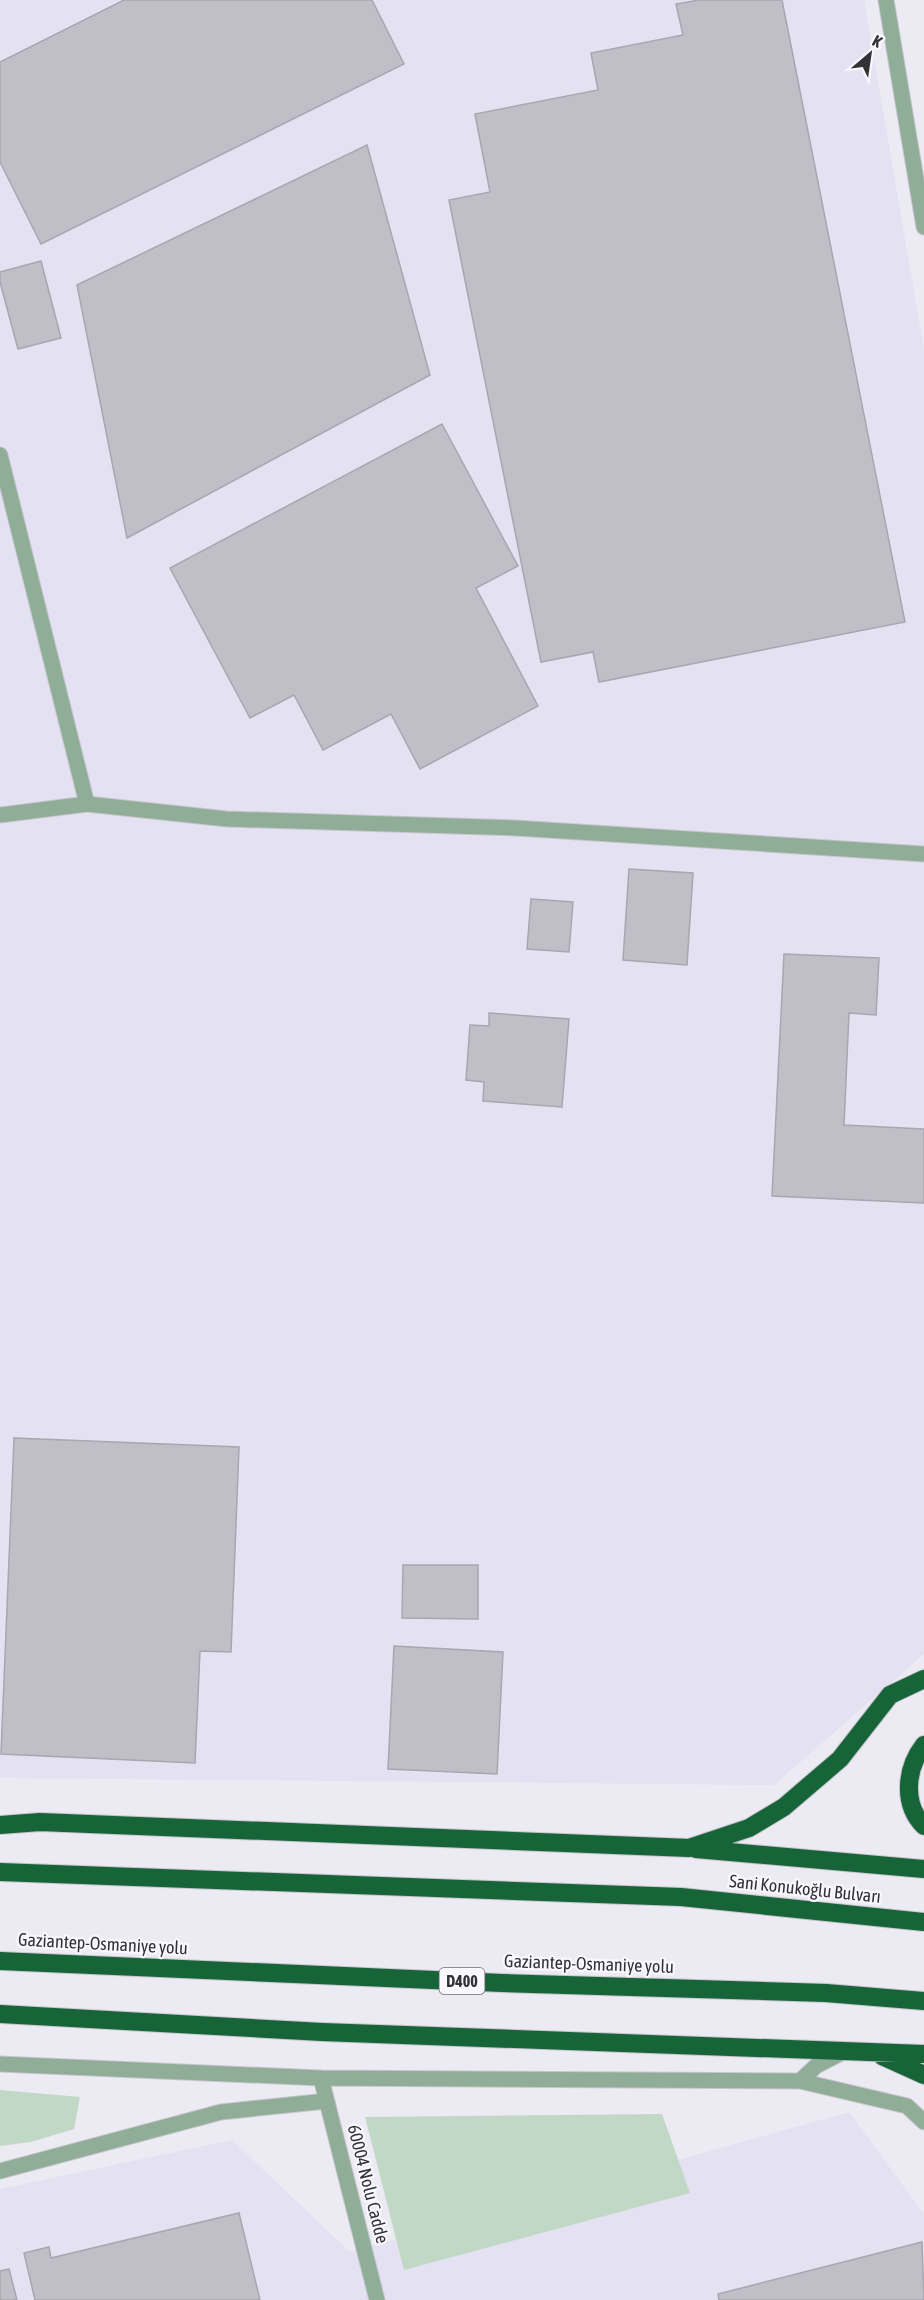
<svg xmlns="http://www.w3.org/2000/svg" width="924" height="2300" viewBox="0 0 924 2300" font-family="'Asap Condensed',sans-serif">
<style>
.built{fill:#e4e1f2}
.green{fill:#c1d8c7}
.building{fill:#c0bfc8;stroke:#a8a6af;stroke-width:1.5}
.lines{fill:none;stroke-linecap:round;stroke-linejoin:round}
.minor-casing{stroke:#c7c5cd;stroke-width:17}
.highway-casing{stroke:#c7c5cd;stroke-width:20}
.minor{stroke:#8fad97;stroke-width:15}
.highway{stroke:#166438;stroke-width:18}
.labels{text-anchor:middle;stroke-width:4.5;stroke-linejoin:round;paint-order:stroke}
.shield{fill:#f9f7ff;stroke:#6e6d72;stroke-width:1.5}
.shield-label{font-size:16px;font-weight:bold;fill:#323235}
.street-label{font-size:18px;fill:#323235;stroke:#f9f7ff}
</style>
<rect width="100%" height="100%" fill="#eceaf3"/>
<path class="built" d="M0,0H864L924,350V1654L774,1785L0,1778Z
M849,2112L924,2214V2300H0V2189L232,2140L350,2252Z"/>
<path class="green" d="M0,2090L80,2097L74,2129L31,2142L0,2146Z
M662,2114L690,2193L404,2270L365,2117Z"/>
<path class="building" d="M124,0H372L404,64L41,244L0,162V62Z
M699,0H782L905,622L599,682L593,652L541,662L449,200L490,192L475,114L598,90L591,53L683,35L676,4Z
M367,145L430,375L127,538L77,285Z
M41,261L61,338L18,349L0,282V272Z
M442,424L518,566L476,588L538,706L420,769L391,714L323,750L294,695L250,718L170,568Z
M629,869L693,873L687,965L623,960Z
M531,899L573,902L569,952L527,949Z
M784,954L879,958L876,1015L849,1013L844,1125L924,1129V1203L772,1196Z
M489,1013L569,1019L562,1107L483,1101L484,1082L466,1080L470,1025L489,1026Z
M14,1438L239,1447L231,1652L200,1651L195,1763L1,1754Z
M403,1565H478V1619L402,1618Z
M394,1646L503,1652L497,1774L388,1769Z
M239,2213L260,2300H35L24,2253L49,2247L51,2258Z
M922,2242L924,2300H719L718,2294Z
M9,2269L17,2300H0V2271Z"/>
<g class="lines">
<g class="minor-casing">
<path id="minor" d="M886,0L924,227
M0,455L87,804
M0,815L87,804L227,819L515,828L924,854
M0,2064L321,2078L800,2081L907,2106L924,2122
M321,2078L377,2300
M800,2081L816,2066L845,2051
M0,2171L221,2112L327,2101"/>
</g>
<g class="highway-casing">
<path id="highway" d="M924,1745C906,1768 902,1804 924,1826
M0,1825L40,1822L689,1848L749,1828L784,1807L840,1759L890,1695L924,1679
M696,1849L924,1869
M0,1872L681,1897L924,1922
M0,1961L502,1983L826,1993L924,2001
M0,2014L322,2032L924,2054
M882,2056L924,2075"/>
</g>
<use href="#minor" class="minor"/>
<use href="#highway" class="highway"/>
</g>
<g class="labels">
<rect class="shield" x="439.5" y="1968" width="45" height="26" rx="4.5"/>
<g class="shield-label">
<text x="462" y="1987">D400</text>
</g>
<g class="street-label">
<text transform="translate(805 1889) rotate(6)" y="6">Sani Konukoğlu Bulvarı</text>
<text transform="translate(103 1944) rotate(3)" y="6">Gaziantep-Osmaniye yolu</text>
<text transform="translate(589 1964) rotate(2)" y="6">Gaziantep-Osmaniye yolu</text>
<text transform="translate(368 2184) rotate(76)" y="6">60004 Nolu Cadde</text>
</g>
</g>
<g transform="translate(870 54) rotate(29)" stroke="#f9f7ff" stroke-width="4.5" paint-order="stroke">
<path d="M0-4.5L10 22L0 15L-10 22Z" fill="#323235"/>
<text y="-9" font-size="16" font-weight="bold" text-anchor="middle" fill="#323235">K</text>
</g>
</svg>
